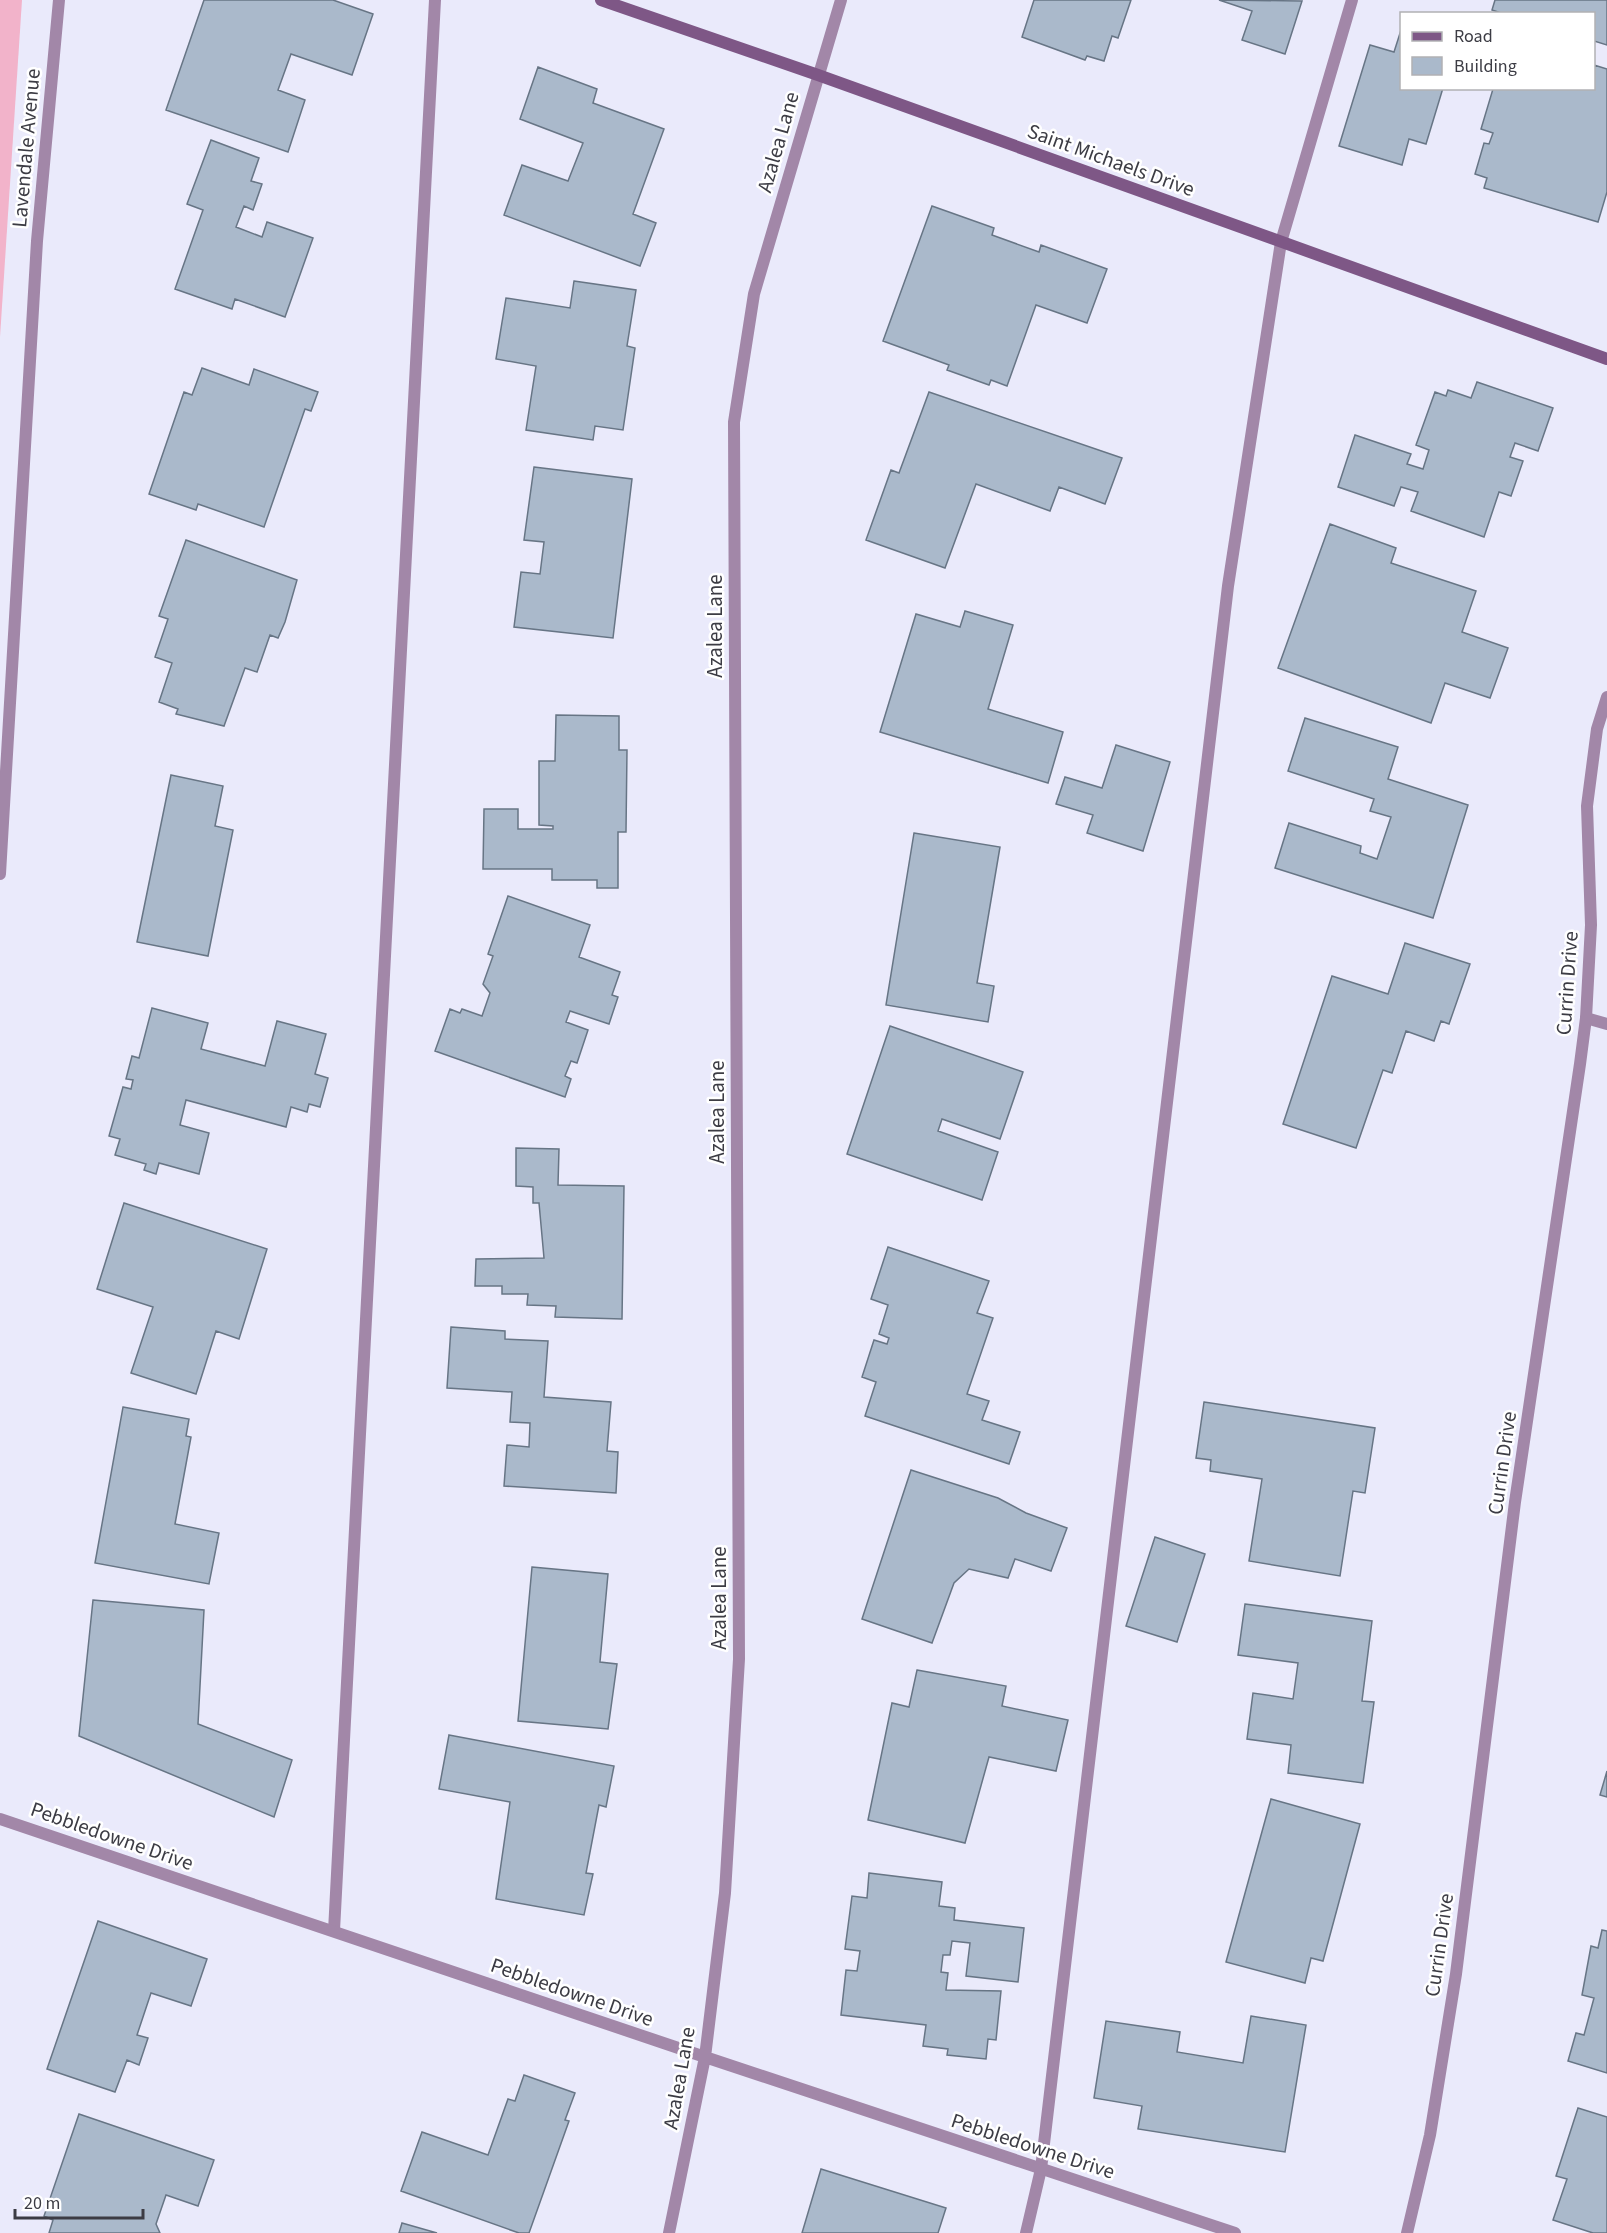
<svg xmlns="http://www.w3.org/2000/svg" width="1607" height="2233" viewBox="0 0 1607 2233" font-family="'Source Sans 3',sans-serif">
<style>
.green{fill:#f2b3ca}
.building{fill:#aab9cb;stroke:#677585;stroke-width:1.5}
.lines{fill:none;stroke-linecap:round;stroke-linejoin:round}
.lane{stroke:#a287a8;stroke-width:12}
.street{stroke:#a287a8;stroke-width:12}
.secondary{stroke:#7e5786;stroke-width:12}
.labels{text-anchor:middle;stroke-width:5;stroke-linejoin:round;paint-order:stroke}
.street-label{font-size:21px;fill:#3c3c44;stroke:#fff}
</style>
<rect width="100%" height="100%" fill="#eaeafb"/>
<path class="green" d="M0,0H22L0,337Z"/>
<path class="building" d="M204,0H333L373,14L352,75L291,54L278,90L305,100L288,152L166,110Z
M1034,0H1131L1118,38L1112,36L1104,61L1087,56L1085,60L1022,37Z
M1219,0L1302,1L1285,54L1242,40L1252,11Z
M1495,0H1607V45L1594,41V14H1504L1492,10Z
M1402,27V88H1443L1426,144L1409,139L1402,165L1339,146L1370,45L1394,52Z
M1594,65L1607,69V192L1598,222L1484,188L1487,178L1475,174L1484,143L1489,144L1493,133L1481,129L1493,89L1491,88H1594Z
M538,67L597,89L593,103L664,129L633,214L656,223L640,266L504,215L522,165L568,181L583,143L520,119Z
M211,140L259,158L251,181L262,184L253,210L244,206L236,227L262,237L267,222L313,238L285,317L235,299L232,309L175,289L203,210L187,204Z
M932,206L994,228L992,235L1039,252L1041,245L1107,269L1087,323L1036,305L1007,386L991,380L989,385L947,370L949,365L883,341Z
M574,281L636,290L627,346L635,348L623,430L595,426L593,440L526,430L536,366L496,359L506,298L570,308Z
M202,368L249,385L254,369L318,392L311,411L305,409L264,527L198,504L196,510L149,494L184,392L192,395Z
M1477,382L1553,408L1538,451L1515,443L1510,457L1523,461L1511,496L1499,492L1484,537L1411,511L1418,492L1401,487L1394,506L1338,487L1355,435L1411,454L1407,464L1423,469L1429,450L1416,445L1435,392L1446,396L1448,390L1471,398Z
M929,392L1122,458L1105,504L1059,487L1050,511L976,484L945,568L866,540L891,470L899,473Z
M534,467L632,479L613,638L514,627L521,572L540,574L544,542L524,540Z
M1330,524L1396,548L1391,563L1476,591L1462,632L1508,648L1490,698L1445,683L1431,723L1278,668Z
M186,540L297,580L285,622L278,638L270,635L257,672L245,668L224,726L176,714L178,709L159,702L172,663L155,657L168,619L159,616Z
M965,611L1013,625L988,709L1063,732L1048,783L880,732L916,614L960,627Z
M556,715L619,716V750H627L626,832H618V888H597V880H552V869H483L484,809H518V829H553V826L539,825V761H555Z
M1305,718L1398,747L1388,779L1468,805L1433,918L1275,868L1289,823L1361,846L1360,853L1377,859L1391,817L1370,811L1374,799L1288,771Z
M1116,745L1170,762L1143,851L1087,833L1093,815L1056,804L1065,777L1102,788Z
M171,775L223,786L215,826L233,830L208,956L137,942Z
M914,833L1000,847L977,983L994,986L988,1022L886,1005Z
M508,896L590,925L579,957L620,972L612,995L618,997L609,1024L570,1011L566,1022L588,1030L577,1063L571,1061L565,1076L571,1079L565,1097L435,1051L450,1009L460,1013L462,1009L482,1016L490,993L483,984L493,956L488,954Z
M1405,943L1470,964L1449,1024L1441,1021L1434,1041L1406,1031L1392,1073L1383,1070L1356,1148L1283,1124L1332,976L1388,994Z
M152,1008L208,1023L201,1049L265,1066L277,1021L326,1034L315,1074L328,1078L320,1107L309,1104L307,1112L291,1107L286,1127L186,1100L180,1125L209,1133L199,1174L159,1163L156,1174L144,1170L146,1164L115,1155L120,1139L109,1136L123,1087L131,1089L133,1080L126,1079L132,1056L139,1058Z
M890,1026L1023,1072L1000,1139L942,1119L938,1131L998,1152L982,1200L847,1154Z
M516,1148L559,1149L558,1185L624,1186L622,1319L555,1317L556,1306L527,1305L528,1294H502V1286H475L476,1259L544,1258L539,1203H533V1187L516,1186Z
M124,1203L267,1249L239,1339L216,1331L196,1394L131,1373L153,1307L97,1289Z
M888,1247L989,1281L977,1313L993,1318L967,1394L989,1401L982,1420L1020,1432L1009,1464L865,1416L876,1382L862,1377L874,1340L887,1344L889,1338L879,1334L888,1305L871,1299Z
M451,1327L505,1331V1339L548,1341L544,1397L611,1402L607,1451L618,1452L616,1493L504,1486L507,1445L529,1447L530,1423L510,1422L512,1392L447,1388Z
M1204,1402L1375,1428L1365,1493L1353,1491L1340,1576L1249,1561L1262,1479L1210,1471L1211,1460L1196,1458Z
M123,1407L189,1419L186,1436L191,1437L175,1524L219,1533L209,1584L95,1563Z
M911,1470L998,1498L1026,1513L1067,1528L1051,1571L1015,1559L1008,1578L969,1569L954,1583L932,1643L862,1619Z
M1155,1537L1205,1554L1177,1642L1126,1626Z
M532,1567L608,1574L600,1662L617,1664L608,1729L518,1721Z
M93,1600L204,1610L198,1724L292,1760L274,1817L79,1736Z
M1245,1604L1372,1621L1362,1701L1374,1702L1363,1783L1288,1773L1291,1745L1247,1739L1253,1693L1293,1699L1298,1663L1238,1655Z
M917,1670L1006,1686L1002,1706L1068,1720L1056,1771L989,1757L965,1843L868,1820L892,1703L909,1707Z
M449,1735L614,1766L606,1807L599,1805L586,1873L593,1874L584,1915L496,1899L510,1802L439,1789Z
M1607,1771V1797L1600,1795Z
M1271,1799L1360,1824L1323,1961L1311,1958L1305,1983L1226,1962Z
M869,1873L942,1882L939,1906L955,1908L954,1920L1024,1928L1018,1982L966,1976L970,1943L952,1941L950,1955H943L941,1972L948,1973L946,1990L1001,1991L996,2040L988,2039L986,2059L947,2055L948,2049L923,2046L926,2025L841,2015L846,1970L857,1971L860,1951L845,1949L852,1896L867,1898Z
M98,1921L207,1959L191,2006L151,1993L137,2035L148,2038L139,2065L127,2060L115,2092L47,2069Z
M1602,1930L1607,1931V2073L1568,2061L1576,2033L1584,2035L1594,1998L1582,1995L1591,1946L1598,1948Z
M1251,2016L1306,2025L1285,2152L1138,2129L1142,2106L1094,2098L1106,2021L1180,2032L1177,2052L1243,2063Z
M524,2075L575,2093L565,2120L569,2121L529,2233H519L401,2191L422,2132L488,2155L508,2099L515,2101Z
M1578,2108L1607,2117V2233H1593L1553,2220L1567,2179L1556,2176Z
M79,2114L214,2160L198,2206L166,2195L156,2224L160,2233H49L53,2220L44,2216Z
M821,2169L946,2208L938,2233H802Z
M402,2223L437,2233H399Z"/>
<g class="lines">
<path class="lane" d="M1586,1018L1607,1024
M334,1931L435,0
M1026,2233L1041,2169L1228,586L1281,242L1352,0"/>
<path class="street" d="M0,874L37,241L59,0
M0,1819L705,2057L1235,2233
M669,2233L705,2057L725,1893L739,1659L734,422L754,294L841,0
M1407,2233L1430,2135L1456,1974L1515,1502L1580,1064L1586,1018L1591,925L1587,806L1597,729L1607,697"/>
<path class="secondary" d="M601,0L818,75L1607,359"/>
</g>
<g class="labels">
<g class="street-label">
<text transform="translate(778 142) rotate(-74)" y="7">Azalea Lane</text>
<text transform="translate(26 148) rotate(-85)" y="7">Lavendale Avenue</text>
<text transform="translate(1111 160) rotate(20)" y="7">Saint Michaels Drive</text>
<text transform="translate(715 626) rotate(-90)" y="7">Azalea Lane</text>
<text transform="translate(1567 983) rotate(-86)" y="7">Currin Drive</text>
<text transform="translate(717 1112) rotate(-90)" y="7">Azalea Lane</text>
<text transform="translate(1502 1463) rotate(-82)" y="7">Currin Drive</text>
<text transform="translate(719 1598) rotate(-90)" y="7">Azalea Lane</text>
<text transform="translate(112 1836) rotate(19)" y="7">Pebbledowne Drive</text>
<text transform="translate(1439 1945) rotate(-82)" y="7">Currin Drive</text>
<text transform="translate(572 1992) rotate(19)" y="7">Pebbledowne Drive</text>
<text transform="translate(679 2078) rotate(-80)" y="7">Azalea Lane</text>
<text transform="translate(1033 2146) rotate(18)" y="7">Pebbledowne Drive</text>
</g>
</g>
<rect x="1400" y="12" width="195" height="78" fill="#ffffff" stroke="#b1b1b4" stroke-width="1.5"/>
<rect x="1412" y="32" width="30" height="9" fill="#7e5786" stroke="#b1b1b4" stroke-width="1.5"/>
<text x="1454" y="42" font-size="18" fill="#3c3c44">Road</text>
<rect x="1412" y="57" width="30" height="18" fill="#aab9cb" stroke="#b1b1b4" stroke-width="1.5"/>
<text x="1454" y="72" font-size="18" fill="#3c3c44">Building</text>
<path d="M15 2209v9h128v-9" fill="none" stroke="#3c3c44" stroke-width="3"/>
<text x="24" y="2209" font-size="18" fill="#3c3c44" stroke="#ffffff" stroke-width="4.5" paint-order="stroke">20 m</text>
</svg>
